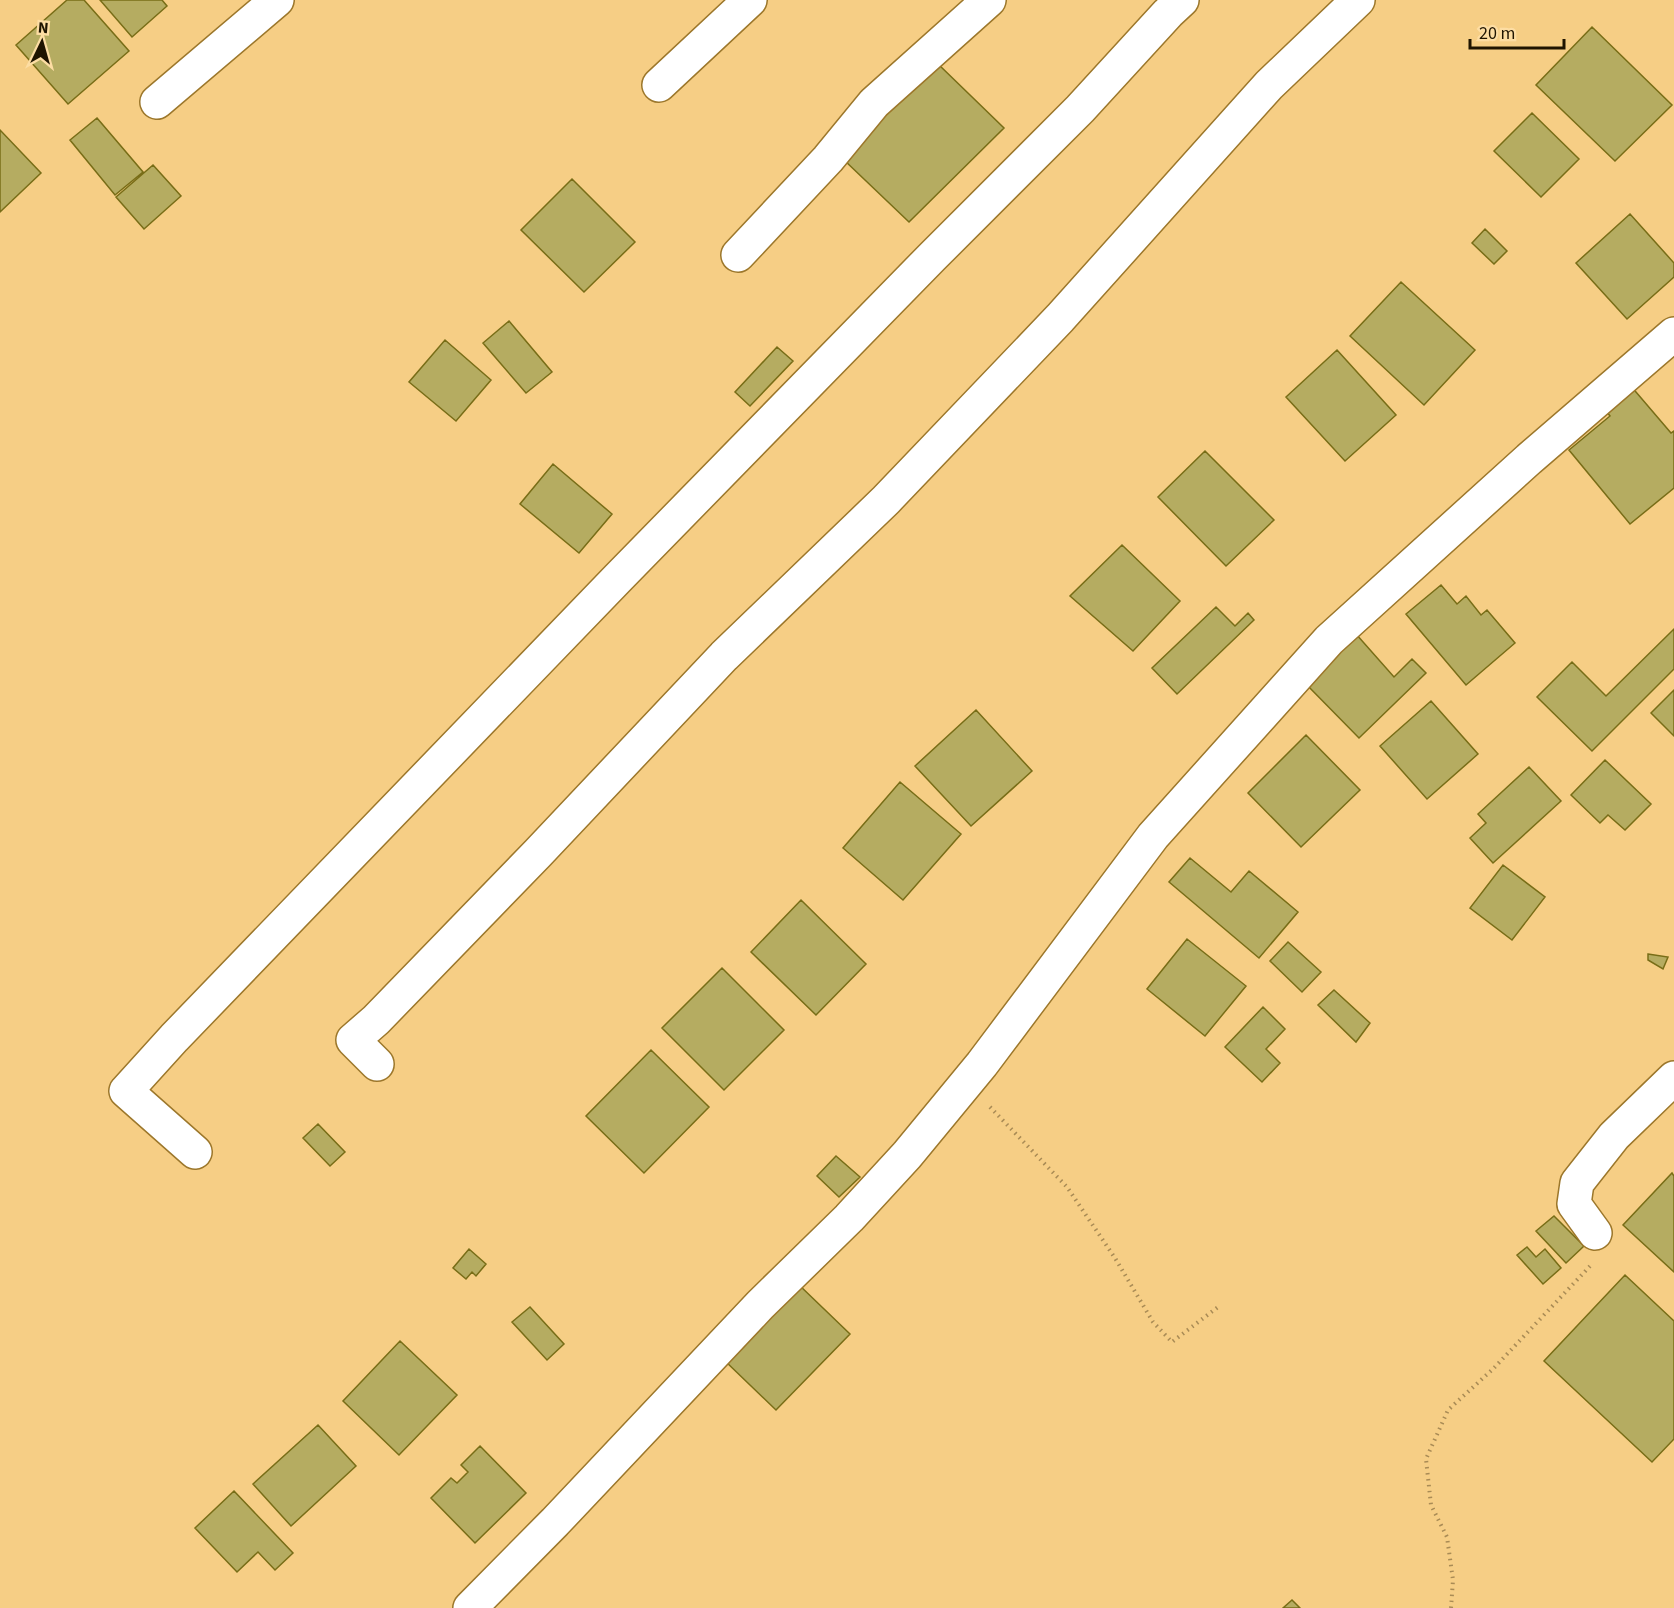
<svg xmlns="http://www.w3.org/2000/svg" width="1674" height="1608" viewBox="0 0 1674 1608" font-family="'Source Sans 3',sans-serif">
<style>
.building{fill:#b5ac61;stroke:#786d17;stroke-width:1.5}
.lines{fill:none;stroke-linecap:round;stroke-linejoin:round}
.minor-casing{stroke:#9c772b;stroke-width:36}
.path{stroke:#a98b55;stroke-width:4;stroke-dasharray:1.5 4.5;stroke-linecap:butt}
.minor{stroke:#fff;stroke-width:33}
</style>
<rect width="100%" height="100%" fill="#f6ce85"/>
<path class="building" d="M67,0H84L129,51L68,104L16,45Z
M100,0H162L167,6L132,37Z
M1592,27L1672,105L1615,161L1536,85Z
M937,63L1004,128L909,222L843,159Z
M1532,113L1579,159L1541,197L1494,151Z
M97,118L143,172L115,195L70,140Z
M0,130L41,173L0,212Z
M153,165L181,196L144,229L116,197Z
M572,179L635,242L584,292L521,230Z
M1630,214L1674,263V277L1627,319L1576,263Z
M1485,229L1507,251L1494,264L1472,243Z
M1401,282L1475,350L1424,405L1350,336Z
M509,321L552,372L526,393L483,343Z
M445,340L491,380L456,421L409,382Z
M777,347L793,361L750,406L735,392Z
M1337,350L1396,415L1345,461L1286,397Z
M1630,385L1671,433L1674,431V488L1630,524L1569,450L1610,416L1603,407Z
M1205,451L1274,520L1226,566L1158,497Z
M553,464L612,514L579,553L520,504Z
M1122,545L1180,601L1133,651L1070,596Z
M1441,585L1457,604L1466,596L1481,615L1487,610L1515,643L1466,685L1406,614Z
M1216,607L1235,626L1248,613L1254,620L1177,694L1152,668Z
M1674,629V669L1592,751L1537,697L1572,662L1606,696Z
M1356,634L1394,677L1412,659L1426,673L1359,738L1305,683Z
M1674,690V736L1651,713Z
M1431,701L1478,754L1427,799L1380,746Z
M976,710L1032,771L971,826L915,766Z
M1306,735L1360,790L1301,847L1248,793Z
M1605,760L1651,804L1625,830L1608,815L1600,823L1571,795Z
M1529,767L1561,801L1493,863L1470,838L1486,823L1478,814Z
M900,782L961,834L903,900L843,848Z
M1190,858L1231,892L1249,871L1298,912L1259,958L1169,882Z
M1503,865L1545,897L1512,940L1470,908Z
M801,900L866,964L816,1015L751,952Z
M1187,939L1246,986L1205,1036L1147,989Z
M1288,942L1321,972L1302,992L1270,961Z
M1648,954L1668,957L1663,969L1648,960Z
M722,968L784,1030L724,1090L662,1028Z
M1334,990L1370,1023L1356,1042L1318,1005Z
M1263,1007L1285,1029L1266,1049L1280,1063L1262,1082L1225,1047Z
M651,1050L709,1107L644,1173L586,1116Z
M318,1124L345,1152L330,1166L303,1138Z
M836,1156L860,1177L839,1197L817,1176Z
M1672,1173L1674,1176V1272L1623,1225Z
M1554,1216L1584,1246L1566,1263L1536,1231Z
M1527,1247L1536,1257L1545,1249L1561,1268L1543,1284L1517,1255Z
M469,1249L486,1264L476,1276L472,1272L466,1279L453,1268Z
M1625,1275L1674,1321V1439L1652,1462L1544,1361Z
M797,1283L850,1334L776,1410L723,1359Z
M530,1307L564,1344L547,1360L512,1322Z
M400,1341L457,1395L399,1455L343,1401Z
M318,1425L356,1466L291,1526L253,1484Z
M480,1446L526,1493L475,1543L431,1498L451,1478L457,1483L468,1472L461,1465Z
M234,1491L293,1553L275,1570L258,1552L237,1572L195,1528Z
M1292,1600L1300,1608H1283Z"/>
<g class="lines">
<g class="minor-casing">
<path id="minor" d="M659,85L750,0
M157,102L277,0
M738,255L828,159L874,103L989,0
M377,1064L353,1040L376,1020L538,853L724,656L886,500L1060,318L1269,85L1358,0
M195,1152L126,1091L174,1038L617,579L932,257L1080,109L1168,13L1182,0
M1595,1233L1574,1204L1577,1183L1614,1136L1674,1078
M470,1608L555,1522L760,1305L849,1218L907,1155L982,1064L1153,836L1329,640L1529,459L1674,334"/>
</g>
<path class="path" d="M990,1107L1067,1187L1115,1258L1153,1322L1172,1342L1218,1307
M1451,1608L1453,1580L1447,1537L1431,1505L1426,1459L1448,1410L1493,1369L1592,1264"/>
<use href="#minor" class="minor"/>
</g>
<g transform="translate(42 42) rotate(5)" stroke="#fddda3" stroke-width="4.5" paint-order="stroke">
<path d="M0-4.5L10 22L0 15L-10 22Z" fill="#1f1400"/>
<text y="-9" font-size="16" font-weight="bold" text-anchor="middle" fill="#1f1400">N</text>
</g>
<path d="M1470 39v9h94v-9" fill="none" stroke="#1f1400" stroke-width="3"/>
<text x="1479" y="39" font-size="18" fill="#1f1400" stroke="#fddda3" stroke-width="4.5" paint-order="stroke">20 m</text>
</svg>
